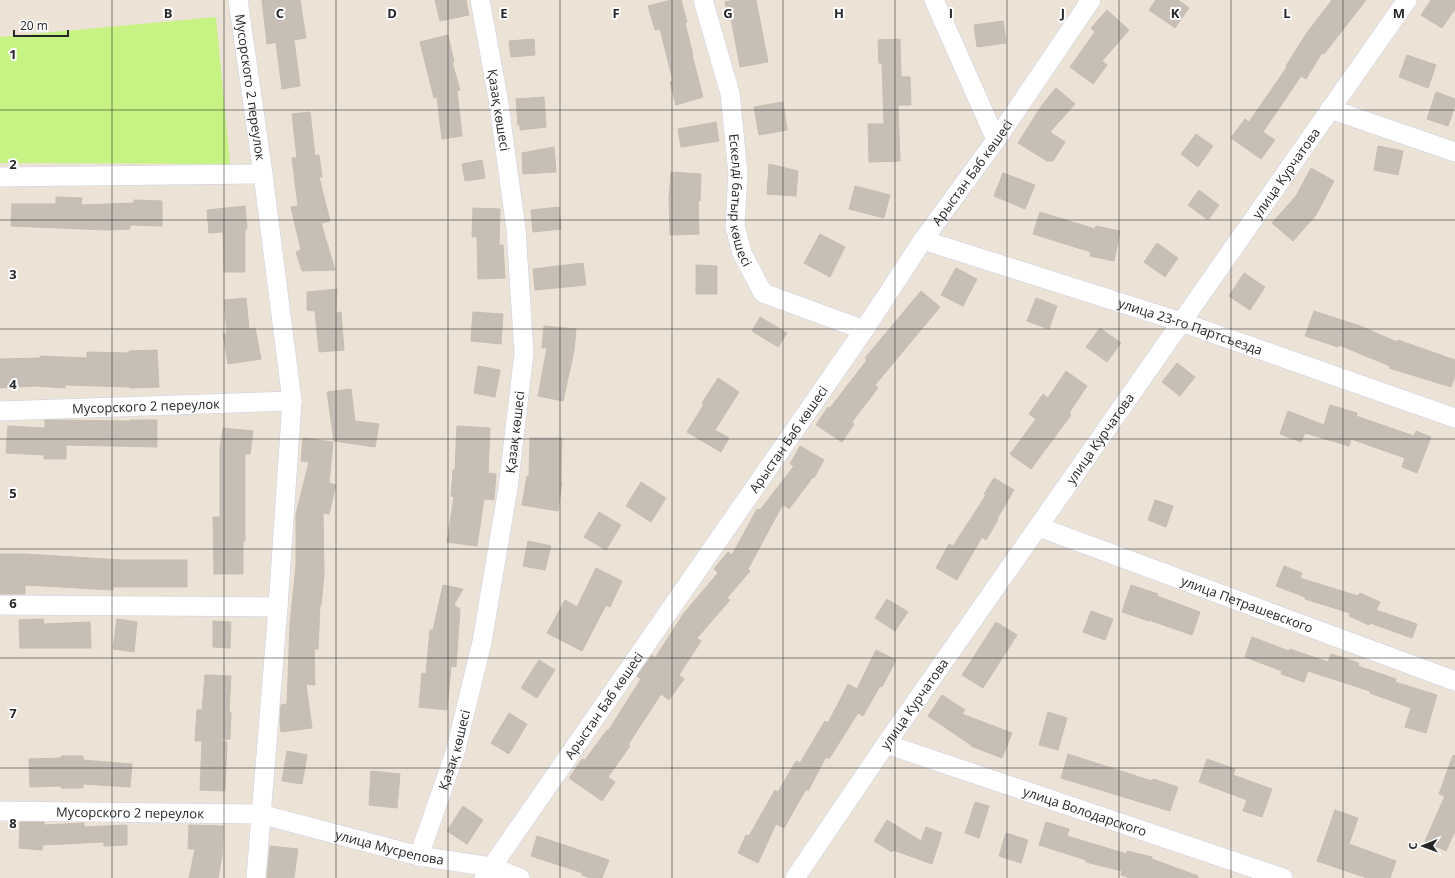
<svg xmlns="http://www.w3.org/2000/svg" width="1455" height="878" viewBox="0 0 1455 878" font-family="'Open Sans',sans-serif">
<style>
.pitch{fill:#c7f385}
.building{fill:#c7bfb6;stroke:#c7beb0}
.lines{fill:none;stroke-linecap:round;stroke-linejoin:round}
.street-casing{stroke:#cbd0e3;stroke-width:20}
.street{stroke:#fff;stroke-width:19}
.grid{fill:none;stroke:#272727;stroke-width:1;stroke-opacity:0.55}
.labels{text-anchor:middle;stroke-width:4;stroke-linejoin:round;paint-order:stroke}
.street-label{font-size:13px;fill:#272727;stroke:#fff}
.grid-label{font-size:13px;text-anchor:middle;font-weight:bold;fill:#272727;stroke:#fff;stroke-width:4;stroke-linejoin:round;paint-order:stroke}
</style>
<rect width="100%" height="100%" fill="#ece2d6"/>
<path class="pitch" d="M216,17L230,164L0,163V37Z"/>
<path class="building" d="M262,0H300L306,38L294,40L300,86L282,89L276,42L267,44Z
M435,0H466L469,15L440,21Z
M671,0H681L687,22L685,23L693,55H692L703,97L676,105L670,82L673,81L660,29L655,30L648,6Z
M735,0H756L768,62L740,67L731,18L729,19L725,2Z
M1156,0H1178L1189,8L1175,28L1149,10Z
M1332,0H1366L1324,54L1322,53L1306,79L1301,76L1263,132L1275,140L1261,159L1231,138L1245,119L1249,122L1287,67L1286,66L1306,34Z
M1431,0H1455V9L1442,28L1421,15Z
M1107,10L1129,30L1102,61L1107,65L1093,84L1070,67L1095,32L1091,28Z
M1003,21L1006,43L977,47L974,25Z
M448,35L454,62H452L460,90L457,91L462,136L442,139L437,97L434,98L420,42Z
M534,39L535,55L511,57L509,41Z
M900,39L901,77H910L911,105H898L900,161L869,162L868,124H884L882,63H879L878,40Z
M1407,55L1436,65L1428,88L1399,77Z
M1056,88L1075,104L1050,132L1065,142L1053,161H1047L1018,143L1042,105Z
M1436,92L1455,99V105L1448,126L1427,119Z
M544,97L546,127L520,130V125H518L516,99Z
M783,102L787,130L759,135L754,107Z
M310,112L315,156L319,155L322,177H319L330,221L321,223L335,270L302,271L296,252L301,250L291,207L298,206L292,158H297L292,114Z
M716,122L719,141L681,147L678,129Z
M1196,134L1213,146L1198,167L1181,154Z
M1378,146L1403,151L1398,175L1374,170Z
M554,147L556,172L523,174L522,153Z
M482,160L485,178L465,181L462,164Z
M769,164L798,171L796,196L767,194Z
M1311,168L1334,181L1316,215L1293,241L1272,223L1296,196Z
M671,172L701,174L700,201H698L699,234L670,235L669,198Z
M1003,173L1035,185L1025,209L994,196Z
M855,186L890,195L884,218L849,209Z
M1199,190L1219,205L1208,220L1188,205Z
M56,197L82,198L81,205L134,203V200L162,201V226L130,225V229L107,230L11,226L12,204H56Z
M245,206L247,229H245V272H224L223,232L209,233L207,210Z
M559,207L561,229L533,232L531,210Z
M473,208L500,209L499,245H503L505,278L478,279L477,237H472Z
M1040,212L1095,229L1096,226L1120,231L1114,261L1090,256L1091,252L1033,234Z
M820,234L845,247L830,277L804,263Z
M1157,243L1178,258L1165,277L1144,262Z
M583,263L586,285L535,290L533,269Z
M696,265L717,266V294H696Z
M956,268L977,279L963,306L941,295Z
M1244,273L1265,287L1250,310L1229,296Z
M337,289L336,313L341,312L344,350L319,352L315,311L307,310V292Z
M921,291L940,307L875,385L878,388L852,422L854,424L842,442L816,425L828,407L830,408L867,360L865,358Z
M246,298L249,329L255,328L261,359L228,364L223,334H227L224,300Z
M1036,298L1057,306L1049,329L1027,321Z
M1314,311L1360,326L1397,342L1398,340L1455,360V376L1451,387L1389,368L1390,366L1339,345L1338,347L1305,336Z
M473,312L503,314L501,344L471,341Z
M760,317L787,333L778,347L752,331Z
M544,326L576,329L574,351L563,401L538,396L547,348H542Z
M1100,328L1121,343L1107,362L1086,347Z
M157,350L159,387L130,388V387L65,385V388L34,386L0,388V359L40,358V356L87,358V352L129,353V351Z
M1177,363L1195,377L1180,396L1162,382Z
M478,366L500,370L495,397L474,393Z
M1066,371L1087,386L1069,413L1071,415L1031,469L1010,454L1036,419L1029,414L1043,394L1048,398Z
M718,378L739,392L715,430L729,438L721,452L687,432L704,404L702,403Z
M351,389L355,421L379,424L375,447L334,441L327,392Z
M1330,405L1357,413L1356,416L1414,436L1416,431L1431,437L1417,473L1402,467L1405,458L1351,439L1349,446L1305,433L1301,442L1280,434L1288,411L1324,425Z
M45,420L130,421V420H157V447L66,445V459H44V455L6,453L8,426L45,428Z
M457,426L490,428L488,473L496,474L494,500L484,499L477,546L447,542L454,497L451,496L453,470H455Z
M223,428L253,431L250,454H245V541H243V574H214L213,517H220V449Z
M303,438L333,442L329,483L336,485L329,514L323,513L324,575L321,605L320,604L318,649H314L315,685L306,684L312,728L281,732L280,721L281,705L287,704L290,624L296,564V514L309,462L301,461Z
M530,438H562L561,481L562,482L558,511L522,505L527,476L529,477Z
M800,446L824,460L814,478L813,477L789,509L783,504L748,569L750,571L727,598L730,600L697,638L701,641L679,675L684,679L669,700L661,694L628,745L630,746L608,777L615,782L602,801L569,778L582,759L585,760L607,730L608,731L641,679L637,676L652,655L655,658L684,613L718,573L714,569L728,552L732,555L757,509L760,510L794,466L790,464Z
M994,478L1014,490L997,519L998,520L986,540L982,537L957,580L936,568L949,544L953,546L986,495L984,494Z
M641,482L666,498L651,522L626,506Z
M1155,500L1173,506L1166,527L1148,520Z
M599,512L621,525L606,550L584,537Z
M528,541L551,546L545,570L523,566Z
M0,554H25L121,560H187V587H113V590L25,585V594H0Z
M1284,566L1302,573L1300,578L1358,596L1360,593L1380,602L1376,610L1417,624L1412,638L1370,623L1369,625L1349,616L1350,613L1305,599V597L1276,586Z
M596,568L622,581L610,607L606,605L582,651L547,633L565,600L577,607Z
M443,585L463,589L454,605L460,609L456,667L451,666L447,710L419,707L422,673L426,674L430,630H433Z
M1131,585L1158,594L1157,596L1200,612L1192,635L1149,620V621L1122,612Z
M887,599L908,612L895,631L875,618Z
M1091,611L1113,619L1105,640L1083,632Z
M43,619L44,624L90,622L91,648H20L19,620Z
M117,619L137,622L134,652L113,649Z
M213,621L231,622L230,648L213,647Z
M996,622L1017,635L983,688L962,675Z
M1252,637L1289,651L1290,649L1328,662L1331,654L1359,663L1358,666L1396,679L1395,682L1437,695L1426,733L1405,727L1411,708L1370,693V691L1308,671L1304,682L1281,674L1282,671L1245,657Z
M876,650L896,660L882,687L880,686L863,716L858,713L829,759L826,757L808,791L806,789L784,828L776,824L758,863L738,853L746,835L749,836L775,790L778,792L796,761L800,763L825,721L828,723L848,684L857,689Z
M539,660L555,670L537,698L521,688Z
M205,675L231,676L229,712H231L230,739L217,740L227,742L225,791L200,790L202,741H195L197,710H202Z
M942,695L965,710L962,714L1012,733L1002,758L971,746V745L928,716Z
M1048,712L1067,718L1058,750L1039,745Z
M509,713L527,724L509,754L491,743Z
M287,751L307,755L302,784L282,781Z
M1068,754L1152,781L1153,779L1178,787L1170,811L1061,778Z
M1453,755L1455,756V831L1446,851L1425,841L1445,796L1439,794Z
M61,756H83V760L132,764L130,787L83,784V788H61V786L30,787L29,759L61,758Z
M1207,759L1235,769L1233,775L1272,789L1262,817L1243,811L1247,800L1199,782Z
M371,771L400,774L397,808L369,805Z
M975,802L989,806L979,838L965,833Z
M463,806L483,820L467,844L447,831Z
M1335,810L1358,818L1349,844L1396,861L1390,878H1367L1317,861Z
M887,820L921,841L926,827L942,833L932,864L893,850L892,852L874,841Z
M20,822H44V825L84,823V827L127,825V845L104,846V842L43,845L42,850L19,848Z
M1046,822L1069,829L1067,836L1127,854V851L1152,857V859L1198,876V878H1130L1121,875L1122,871L1086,862V860L1039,845Z
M189,825L223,826L222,856L218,878H189L195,849H188Z
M1006,833L1028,840L1021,863L999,856Z
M537,836L609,860L602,878H590L582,875L583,873L531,856Z
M270,846L298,849L294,878H267Z"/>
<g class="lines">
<g class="street-casing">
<g id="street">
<path id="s1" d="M238,0L263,174L292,401L278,607L256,878"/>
<path id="s2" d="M703,0L730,93L738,174L735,226L742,253L763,293L864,330"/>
<path d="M934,0L996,140"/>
<path d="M1330,109L1455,152"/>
<path d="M0,177L263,174"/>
<path id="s3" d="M923,240L1181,322L1455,418"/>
<path id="s4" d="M0,411L292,401"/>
<path id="s5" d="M1039,527L1455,681"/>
<path d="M0,605L278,607"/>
<path id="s6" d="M886,744L1283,878"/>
<path id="s7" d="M0,811L260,814L419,856L491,867L520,878"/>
<path id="s8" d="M419,856L455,753L482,642L508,488L524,353L516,229L498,98L480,0"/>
<path id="s9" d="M484,878L864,330L923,240L996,140L1091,0"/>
<path id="s10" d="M795,878L886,744L1407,0"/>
</g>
</g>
<use href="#street" class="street"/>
</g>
<path class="grid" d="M112,0V878M224,0V878M336,0V878M448,0V878M560,0V878M672,0V878M783,0V878M895,0V878M1007,0V878M1119,0V878M1231,0V878M1343,0V878M0,110H1455M0,220H1455M0,329H1455M0,439H1455M0,549H1455M0,658H1455M0,768H1455"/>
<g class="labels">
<g class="street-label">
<text dy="5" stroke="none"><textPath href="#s1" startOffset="88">Мусорского 2 переулок</textPath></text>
<text transform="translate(499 110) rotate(81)" y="5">Қазақ көшесі</text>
<text dy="5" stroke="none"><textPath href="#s9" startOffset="858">Арыстан Баб көшесі</textPath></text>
<text dy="5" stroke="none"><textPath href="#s10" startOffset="859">улица Курчатова</textPath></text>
<text dy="5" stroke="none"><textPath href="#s2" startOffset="205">Ескелді батыр көшесі</textPath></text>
<text dy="5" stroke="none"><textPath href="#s3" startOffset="281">улица 23-го Партсъезда</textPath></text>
<text dy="5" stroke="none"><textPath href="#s4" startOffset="146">Мусорского 2 переулок</textPath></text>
<text dy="5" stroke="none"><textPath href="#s8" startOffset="436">Қазақ көшесі</textPath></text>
<text dy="5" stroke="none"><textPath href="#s9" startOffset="534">Арыстан Баб көшесі</textPath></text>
<text dy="5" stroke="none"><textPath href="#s10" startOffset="535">улица Курчатова</textPath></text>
<text dy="5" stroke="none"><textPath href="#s5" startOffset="222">улица Петрашевского</textPath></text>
<text dy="5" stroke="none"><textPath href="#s10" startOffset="211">улица Курчатова</textPath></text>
<text dy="5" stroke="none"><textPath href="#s9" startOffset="210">Арыстан Баб көшесі</textPath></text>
<text dy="5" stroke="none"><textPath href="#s8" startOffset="112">Қазақ көшесі</textPath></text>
<text dy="5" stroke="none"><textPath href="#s6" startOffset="210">улица Володарского</textPath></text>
<text dy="5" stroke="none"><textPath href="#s7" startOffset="130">Мусорского 2 переулок</textPath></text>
<text dy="5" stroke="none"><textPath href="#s7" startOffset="394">улица Мусрепова</textPath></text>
</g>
</g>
<g class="grid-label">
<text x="168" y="18">B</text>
<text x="280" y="18">C</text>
<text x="392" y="18">D</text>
<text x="504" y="18">E</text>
<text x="616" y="18">F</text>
<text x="728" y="18">G</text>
<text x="839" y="18">H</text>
<text x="951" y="18">I</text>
<text x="1063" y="18">J</text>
<text x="1175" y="18">K</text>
<text x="1287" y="18">L</text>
<text x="1399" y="18">M</text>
<text x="13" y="59">1</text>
<text x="13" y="169">2</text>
<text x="13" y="279">3</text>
<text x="13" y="389">4</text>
<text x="13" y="498">5</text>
<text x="13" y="608">6</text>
<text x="13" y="718">7</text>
<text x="13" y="828">8</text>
</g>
<g transform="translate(1423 846) rotate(269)" stroke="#ffffff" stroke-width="3" paint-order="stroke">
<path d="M0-3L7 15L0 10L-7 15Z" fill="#272727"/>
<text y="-6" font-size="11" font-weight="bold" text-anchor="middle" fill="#272727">С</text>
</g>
<path d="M14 30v6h54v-6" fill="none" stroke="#272727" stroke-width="2"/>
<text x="20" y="30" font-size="12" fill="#272727" stroke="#ffffff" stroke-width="3" paint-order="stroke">20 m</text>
</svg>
